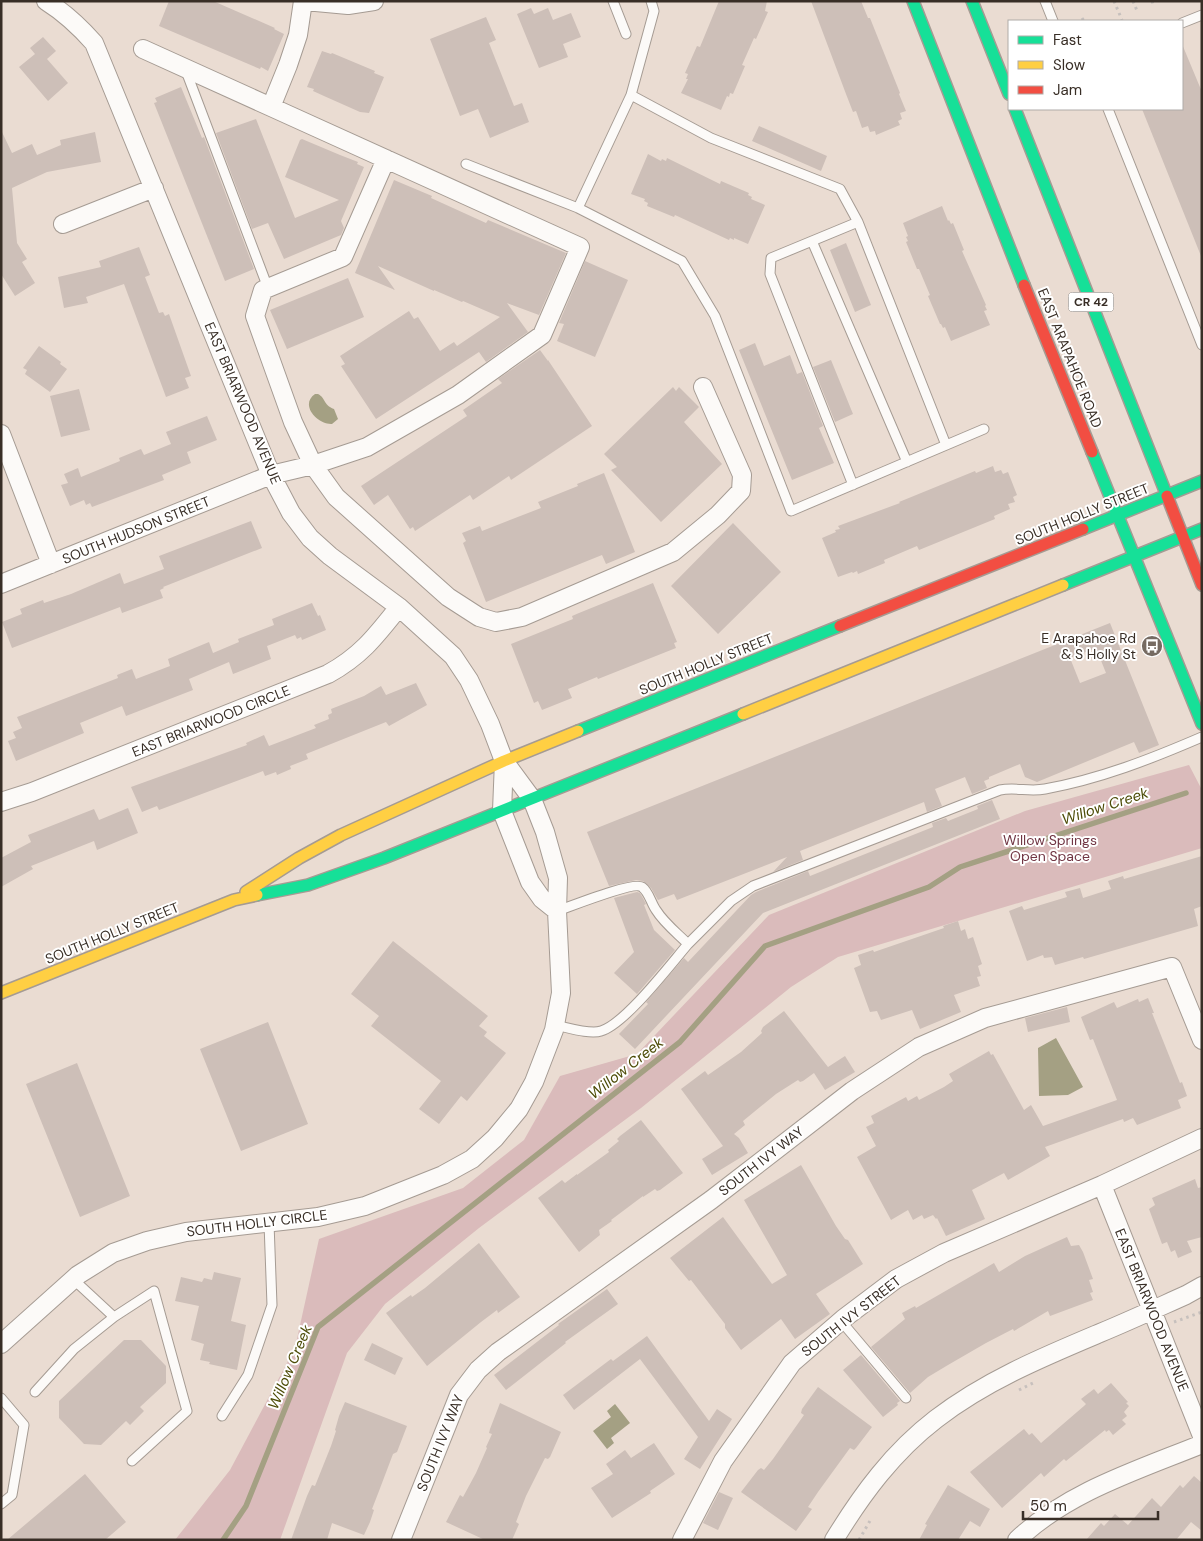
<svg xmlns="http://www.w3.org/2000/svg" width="1203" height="1541" viewBox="0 0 1203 1541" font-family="'DM Sans',sans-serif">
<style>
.green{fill:#dabbbb}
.water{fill:#a4a083}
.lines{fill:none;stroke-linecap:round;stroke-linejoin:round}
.stream{stroke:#a4a083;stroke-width:5.5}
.building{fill:#cdbfb8;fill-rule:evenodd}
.lane-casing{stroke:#a59b93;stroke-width:11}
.street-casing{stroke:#a59b93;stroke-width:20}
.fast-casing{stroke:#a59b93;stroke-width:14}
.slow-casing{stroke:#a59b93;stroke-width:14}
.jam-casing{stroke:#a59b93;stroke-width:14}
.path{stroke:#c7c0bd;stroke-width:3;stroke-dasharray:2.5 4;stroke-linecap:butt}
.lane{stroke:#fcfaf8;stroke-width:9}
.street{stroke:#fcfaf8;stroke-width:18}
.fast{stroke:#16e098;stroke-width:11}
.slow{stroke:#ffcf43;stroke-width:11}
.jam{stroke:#f24e42;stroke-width:11}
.labels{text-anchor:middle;stroke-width:4;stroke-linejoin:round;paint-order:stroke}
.shield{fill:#fff;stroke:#746d67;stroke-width:1}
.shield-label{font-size:12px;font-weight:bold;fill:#382e26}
.street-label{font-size:14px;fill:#382e26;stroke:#fff}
.poi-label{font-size:14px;fill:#382e26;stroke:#fff;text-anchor:end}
.park-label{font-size:14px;fill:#713644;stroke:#fff}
.water-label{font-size:15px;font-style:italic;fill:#4d4c07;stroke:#fff}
</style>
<rect width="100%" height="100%" fill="#eadcd2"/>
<path class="green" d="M1189,765L1202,790V848L838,957L791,987L641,1108L479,1228L385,1304L347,1353L280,1540H175L230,1470L295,1348L319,1239L463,1188L524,1140L560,1076L637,1054L769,915L1025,811Z"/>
<path class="water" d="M315,394H318C326,398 323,405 334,409L338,419L332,424C318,425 299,405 315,394Z
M1056,1038L1083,1087L1068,1095L1039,1096L1038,1048Z
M615,1404L630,1423L611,1438L614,1443L607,1449L593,1431L611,1417L607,1411Z"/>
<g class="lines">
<path class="stream" d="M223,1540L246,1506L318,1327L680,1042L765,946L929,887L960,867L1186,793"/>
</g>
<path class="building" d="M169,1H213L275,28L274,29L284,34L268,71L261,67L260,69L159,26Z
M719,1H767L765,11L768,12L756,39L754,38L742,65L745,66L733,94L730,93L729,97L727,96L721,110L681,93L688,79H686L688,74L685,73L697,46L700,47Z
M811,1H861L868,18H870L900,93L899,94L906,111L900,113L902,119L898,121L900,125L876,135L875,131L870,132L868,126L862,128L856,111L853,112L846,94Z
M531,8L534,14L548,8L553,20L571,13L581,37L563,44L568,57L539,68L517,14Z
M486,17L496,40L489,43L514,106L522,103L529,122L490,138L478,109L460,116L430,39Z
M43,37L56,51L47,59L68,83L48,101L19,67L35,54L30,48Z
M1182,44L1202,92L1201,256L1142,109H1182Z
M322,51L331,54L332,53L375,71L374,73L384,77L369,113L360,112L324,96L313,91L314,89L307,87Z
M181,87L202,138L204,137L254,269L225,281L154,103L157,102L155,98Z
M256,119L295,218L339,200L285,177L300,140L302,139L340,155L358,162L357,164L364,167L341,221L344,228L341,235L284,259L268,223L252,229L216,133Z
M759,126L827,156L821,171L752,141Z
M1,130L12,153L32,144L37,155L61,145L60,140L95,132L101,162L47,172L12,188L17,243L27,259L22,262L35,283L15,296L1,274Z
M648,154L661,161L662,159L666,161L667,158L720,184L721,181L749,193L748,195L752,197L751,199L765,205L748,244L734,238V240L730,238L729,240L675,215L674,217L647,206L648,203L644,201L645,199L631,194Z
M394,180L432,196L431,198L486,223L488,220L566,253L539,315L507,303L528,332L486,362L479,352L376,419L341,366L345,364L340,356L409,311L414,319L418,317L440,351L454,342L457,346L500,317L463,301L462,302L434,290V291L378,266L395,290L355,273Z
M942,206L948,221L949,220L951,224L953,223L964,250L962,251L986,305L985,306L987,310L984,311L990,325L951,341L945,327L943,328L941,324H940L928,296L930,295L919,269H917L906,242L908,241L906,237L908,236L903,223Z
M846,243L871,305L855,312L830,250Z
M139,247L150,275L145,277L159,313L163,312L165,316L169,314L191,376L185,378L189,388L166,397L124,284L86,297L88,303L64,308L58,277L101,267L99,261Z
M585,261L628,280L595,357L557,341L564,324L559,323Z
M348,278L364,317L287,349L270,310Z
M755,343L764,366L790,355L797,374L802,372L823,426L819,428L834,463L792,480L739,350Z
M39,346L61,362L60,364L67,369L50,392L25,374L27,370L23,368Z
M540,350L548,361V360L592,426L511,480L509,476L473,500L470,495L415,531L413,527L410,529L388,495L374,505L361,486L467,416L463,410L502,383L498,379Z
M831,360L853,414L835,422L813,367Z
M673,387L676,391L679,387L699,407L684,422L722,464L661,522L611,470L617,467L604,454Z
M79,389L90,430L61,437L50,396Z
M207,416L217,440L187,452L191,463L162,475L164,480L92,507L90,503L86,505L84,500L70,506L61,485L68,483L64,474L78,468L81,477L120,461L119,458L141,449L144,455L171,444L166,432Z
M993,466L995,472L1001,470L1003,474L1008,472L1017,495L1013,497L1015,502L1008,504L1010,509L994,516L995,519L919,550L917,546L884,560L885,563L858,574L857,571L853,573L852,572L838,577L822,538L836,532L835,530L840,529L838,526L900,503L899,502L975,471L976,473Z
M604,473L635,552L606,564L602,555L486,602L463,543L466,541L462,533L480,526L482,531L541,508L538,502L578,486L577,484Z
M251,521L262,548L163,587L164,588L160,590L163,598L122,613L120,607L12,648L2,622L22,614L20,609L43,600L44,603L71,594L120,573L124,584L164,569L159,556Z
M733,523L781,572L718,634L671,586Z
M653,583L677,642L674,643L676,648L598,679L597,677L568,689L572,698L542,710L538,701L534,703L511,644L573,619L572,616L579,613Z
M312,603L318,616L320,615L326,630L302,640L301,637L297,639L295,635L267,646L271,659L233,674L229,662L189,679L193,690L126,716L122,706L80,723L84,733L16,761L8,741L16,738L13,732L22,728L17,717L118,678L117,675L132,669L136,679L170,666L168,659L209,642L213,653L239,642L238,639L274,625L272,619Z
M1110,623L1159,745L1139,753L1134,742L1037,782L1025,777L1020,764L989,777V779L984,781L987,788L972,794L965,777L935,789L942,806L927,812L924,802L800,851L803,860L773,872L787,857L677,900L674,894L658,900L651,888L643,881L636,880L609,886L587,832ZM1096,648L1106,673L1080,683L1070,658Z
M416,683L427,705L389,726L386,722L306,754L308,759L290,766L291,769L277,775L276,772L265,776L263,771L159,810L157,806L142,812L131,787L247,745L246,743L264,735L269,746L316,728L314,725L329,719L328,715L332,713L331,709L364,696L381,686L386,695Z
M992,800L1000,819L763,913L635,1049L619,1034L648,1004L646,1002L684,958L688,962L751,895L756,892L808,871L810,876L933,827L932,823L946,818L948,821L978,809L977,806Z
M128,808L138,833L97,850L94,841L31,866L33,869L1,887V858L31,842L28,835L94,809L99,820Z
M1202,856V906L1194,909L1198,926L1084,959L1083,957L1055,965L1052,957L1044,958L1043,955L1027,961L1009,911L1022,906L1024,910L1067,897L1065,892L1080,888L1083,898L1111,889L1108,881L1123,876L1124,879Z
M637,892L640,893L644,900L646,904L644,905L654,930L675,950L637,994L614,973L634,952L614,898Z
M958,921L961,931L965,929L968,939L973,937L982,964L978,966L981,976L977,977L980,986L954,995L961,1012L920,1029L912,1010L881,1020L877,1011L870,1012L854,968L861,965L858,955L873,950L874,952L944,928L943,926Z
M393,941L488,1016L479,1026L487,1032L484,1036L506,1053L467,1101L461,1096L439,1124L419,1109L441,1081L371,1026L379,1016L351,994Z
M1148,998L1154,1013H1152L1180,1083L1182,1082L1187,1096L1178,1100L1181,1108L1137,1125L1133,1118L1124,1122L1123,1119L1045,1147L1050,1156L1008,1180L1004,1173L972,1190L985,1219L946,1236L937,1218L936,1219L933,1215L924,1219L922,1215L913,1220L908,1210L891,1220L857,1157L876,1146L866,1127L874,1123L871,1116L906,1097L908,1101L917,1096L919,1100L944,1087L953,1081L949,1074L989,1051L991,1055L993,1054L1024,1110L1031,1105L1043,1126L1117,1100L1093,1039L1090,1040L1081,1017L1114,1002L1117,1008L1138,999L1139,1002Z
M1067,1007L1070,1022L1028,1032L1025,1018Z
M784,1011L828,1067L845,1056L855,1072L825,1090L814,1073L803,1081L800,1082L798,1080L776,1094L743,1121L745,1125L734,1134L739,1138L748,1153L712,1175L702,1159L723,1146L681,1089L705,1071L708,1075L741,1052L762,1033L761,1031L763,1027Z
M268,1022L308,1124L241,1151L200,1049Z
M77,1063L130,1196L80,1217L26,1084Z
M641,1120L683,1173L660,1190L657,1191L655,1189L643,1197V1196L611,1220L612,1221L599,1230L600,1235L579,1252L538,1198L562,1180L565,1183L577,1174V1175L609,1152L608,1150L619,1141L617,1139L620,1136Z
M801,1165L836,1226L845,1239L848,1240L863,1264L816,1294L830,1314L795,1339L781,1319L741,1350L725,1328V1324L691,1280L689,1281L670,1258L723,1217L772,1284L787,1275L744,1200Z
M1195,1179L1198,1188L1202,1187V1237L1187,1241L1192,1252L1178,1258L1175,1250L1171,1252L1167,1242L1162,1244L1149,1209L1155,1205L1152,1198Z
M1067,1237L1071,1246L1079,1245L1083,1252L1093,1279L1089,1280L1093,1292L1090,1293L1093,1300L1050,1316L1048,1311L1014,1331L1013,1329L986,1343L948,1365L928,1377L910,1393L871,1347L905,1319L902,1313L915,1306L916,1308L994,1263L999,1272L1025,1256Z
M479,1243L520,1297L498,1313L497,1310L481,1322L427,1366L386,1313L408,1297L411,1295L412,1297L425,1288Z
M214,1272L241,1278L231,1321L246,1325L237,1370L209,1364L210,1362L200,1360L204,1344L191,1340L199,1306L175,1301L181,1277L202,1282L204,1278L212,1280Z
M607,1289L618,1304L565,1342L566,1343L506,1390L494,1375L559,1325L558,1324Z
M647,1336L709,1421L717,1409L732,1419L700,1469L684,1459L698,1437L640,1359L574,1410L563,1395L611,1359L613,1361Z
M124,1340H141L166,1366V1383L140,1407L144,1411L130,1425L126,1421L101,1445L84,1444L59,1418V1401Z
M372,1343L403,1358L395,1375L364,1360Z
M861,1355L900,1401L897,1403L898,1405L883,1417L843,1370Z
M1111,1383L1128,1402L1126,1403L1129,1406L1124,1412L1127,1416L1122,1420L1126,1424L1113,1435L1109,1430L1106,1432L1105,1430L1066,1461L1064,1459L1044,1477L1041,1473L1002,1508L970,1472L1024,1429L1029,1435L1032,1433L1041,1443L1084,1406L1086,1404L1081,1399L1094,1389L1098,1394Z
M818,1387L872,1427L856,1448L854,1450L850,1448L818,1492L808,1507L812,1509L796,1531L741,1492L758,1470L761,1468L764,1470L773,1459L804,1415L801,1413L802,1409Z
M345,1402L407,1426L397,1452L393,1454L379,1491L372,1509L374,1510L370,1522L364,1535L332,1523L327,1540H291L307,1496L312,1485L315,1486L331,1446L336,1431L335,1430L339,1416Z
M500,1403L561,1432L550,1457L548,1459L545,1458L526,1496L516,1522L519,1524L512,1540H485L446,1522L460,1495L463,1497L476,1473L487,1448L486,1447L492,1434L489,1433L490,1429Z
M654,1443L675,1474L650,1491L651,1493L612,1518L591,1488L613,1474L606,1464L625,1450L631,1458Z
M85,1474L126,1522L105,1540H7Z
M1194,1476L1202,1483V1531L1191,1522L1176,1540H1086L1101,1523L1104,1526L1115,1514L1128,1525L1152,1498L1161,1507L1180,1485L1183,1488Z
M948,1485L990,1509L980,1527L970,1521L958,1540H919L927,1525L925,1524Z
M719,1492L733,1498L718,1530L703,1523Z"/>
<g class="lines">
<g class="lane-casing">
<path id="lane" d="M613,1L626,34
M1045,1L1053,21
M1182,23L1202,15
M186,71L268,288
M631,95L711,138L840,189L858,222L946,445
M1108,109L1202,345
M466,164L578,208L682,261L715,316L791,511L984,429
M578,208L631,95L654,11L651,1
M812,241L907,462
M853,485L770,274L771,258L858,222
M557,911C569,907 634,881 642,887C649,892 651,903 656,910C664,923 677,933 688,944L731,901L753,886L1000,790C1015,787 1030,792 1045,789C1100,779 1151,759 1202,737
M555,1025C566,1027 590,1035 601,1031C625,1024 670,965 688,944
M73,1279L114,1317L154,1291L187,1411L132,1461
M841,1321L906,1398
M35,1392L74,1349L114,1317
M1,1398L24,1425L12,1495L1,1504
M222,1416L248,1375L272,1305L269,1223"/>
</g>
<g class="street-casing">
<path id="street" d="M305,1L348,5L374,1
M143,49L271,107
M386,159L343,257L263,290L255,316L293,422L313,465L336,497L448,597L479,617L496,622L522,617L673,552L718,515L741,491L742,475L703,387
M63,224L154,188
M1,434L51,564
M1,584L271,475L313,465L367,447L458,395L542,335L580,247L271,107L288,65L298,35L303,1
M504,761L502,811L530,882L542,899L557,911
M1,802L32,792L328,674C361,656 376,636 399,607
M1102,1185L1202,1436
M1,1344L78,1275L113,1253L147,1241L186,1232L318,1217L365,1206L443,1175L472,1159L495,1138L519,1109L534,1082L554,1030L561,993L557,911L558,878L545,832L532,799L504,761L490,724L469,680L453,656L399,607L330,556L310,538L291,513L271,475L94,43C79,26 65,13 46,1
M401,1540L459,1395L478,1370L498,1352L711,1200L852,1091L919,1047L985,1018L1172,967L1202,1040
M682,1540L723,1461L792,1363L843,1319L896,1279L944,1253L1102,1185L1202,1138
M834,1540C862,1494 893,1452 936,1419C985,1381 1043,1357 1100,1333C1129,1321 1157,1308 1186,1295L1202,1286
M1017,1540C1067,1492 1138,1470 1202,1444"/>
</g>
<g class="fast-casing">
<path id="fast" d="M913,1L1024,285
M972,1L1009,94
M1015,109L1167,496
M1092,452L1202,724
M1083,529L1202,481
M1063,585L1202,529
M578,731L840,626
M257,895L308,885L384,858L743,714"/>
</g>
<g class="slow-casing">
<path id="slow" d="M743,714L1063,585
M246,892L299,858L341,835L504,761L578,731
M1,993L234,900L257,895"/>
</g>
<g class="jam-casing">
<path id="jam" d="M1024,285L1092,452
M1167,496L1202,585
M840,626L1083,529"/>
</g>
<path class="path" d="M1114,1L1122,20
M1133,1L1138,13
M1152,1L1154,7
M1082,18L1084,21
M1174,1322L1202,1312
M1019,1390L1033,1383
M859,1540L871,1519"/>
<use href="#lane" class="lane"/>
<use href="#street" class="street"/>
<use href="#fast" class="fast"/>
<use href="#slow" class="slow"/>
<use href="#jam" class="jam"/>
</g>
<defs>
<g id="bus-disc" transform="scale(1.125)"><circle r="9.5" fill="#766b62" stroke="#fff"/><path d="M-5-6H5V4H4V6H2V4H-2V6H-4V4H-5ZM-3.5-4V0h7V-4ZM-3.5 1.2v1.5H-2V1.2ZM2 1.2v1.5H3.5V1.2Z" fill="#fff"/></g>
</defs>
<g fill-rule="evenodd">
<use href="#bus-disc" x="1152" y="646"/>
</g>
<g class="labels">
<rect class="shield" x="1068.5" y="292.5" width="45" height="19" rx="4"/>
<g class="shield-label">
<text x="1091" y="306">CR 42</text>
</g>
<g class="street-label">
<text transform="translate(1070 358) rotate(68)" y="5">EAST ARAPAHOE ROAD</text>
<text transform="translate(243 403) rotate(67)" y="5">EAST BRIARWOOD AVENUE</text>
<text transform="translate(1082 514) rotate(-22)" y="5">SOUTH HOLLY STREET</text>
<text transform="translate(136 530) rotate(-22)" y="5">SOUTH HUDSON STREET</text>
<text transform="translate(706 664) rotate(-22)" y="5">SOUTH HOLLY STREET</text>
<text transform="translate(211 721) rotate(-22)" y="5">EAST BRIARWOOD CIRCLE</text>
<text transform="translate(112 933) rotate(-22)" y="5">SOUTH HOLLY STREET</text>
<text transform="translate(761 1161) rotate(-38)" y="5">SOUTH IVY WAY</text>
<text transform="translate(257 1223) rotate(-7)" y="5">SOUTH HOLLY CIRCLE</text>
<text transform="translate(1152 1310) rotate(68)" y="5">EAST BRIARWOOD AVENUE</text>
<text transform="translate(851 1316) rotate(-38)" y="5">SOUTH IVY STREET</text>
<text transform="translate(440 1443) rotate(-68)" y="5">SOUTH IVY WAY</text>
</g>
<g class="poi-label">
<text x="1136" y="643">E Arapahoe Rd<tspan x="1136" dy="16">&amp; S Holly St</tspan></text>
</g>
<g class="park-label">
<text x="1050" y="845">Willow Springs<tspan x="1050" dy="16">Open Space</tspan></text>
</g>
<g class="water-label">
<text transform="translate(1105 806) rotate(-18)" y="5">Willow Creek</text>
<text transform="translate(626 1068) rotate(-38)" y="5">Willow Creek</text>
<text transform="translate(290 1367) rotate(-67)" y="5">Willow Creek</text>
</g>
</g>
<rect width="1203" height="1541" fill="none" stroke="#382e26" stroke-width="5"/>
<rect x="1008" y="20" width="175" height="90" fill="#ffffff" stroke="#afaba8"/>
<rect x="1018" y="36" width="25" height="8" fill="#16e098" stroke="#afaba8"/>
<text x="1053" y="45" font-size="15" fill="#382e26">Fast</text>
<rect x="1018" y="61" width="25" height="8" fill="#ffcf43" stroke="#afaba8"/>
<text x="1053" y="70" font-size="15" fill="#382e26">Slow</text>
<rect x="1018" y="86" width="25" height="8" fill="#f24e42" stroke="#afaba8"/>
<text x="1053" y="95" font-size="15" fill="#382e26">Jam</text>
<path d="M1023 1511v8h135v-8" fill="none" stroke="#382e26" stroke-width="2.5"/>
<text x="1030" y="1511" font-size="15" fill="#382e26" stroke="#ffffff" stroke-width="4" paint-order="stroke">50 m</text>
</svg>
